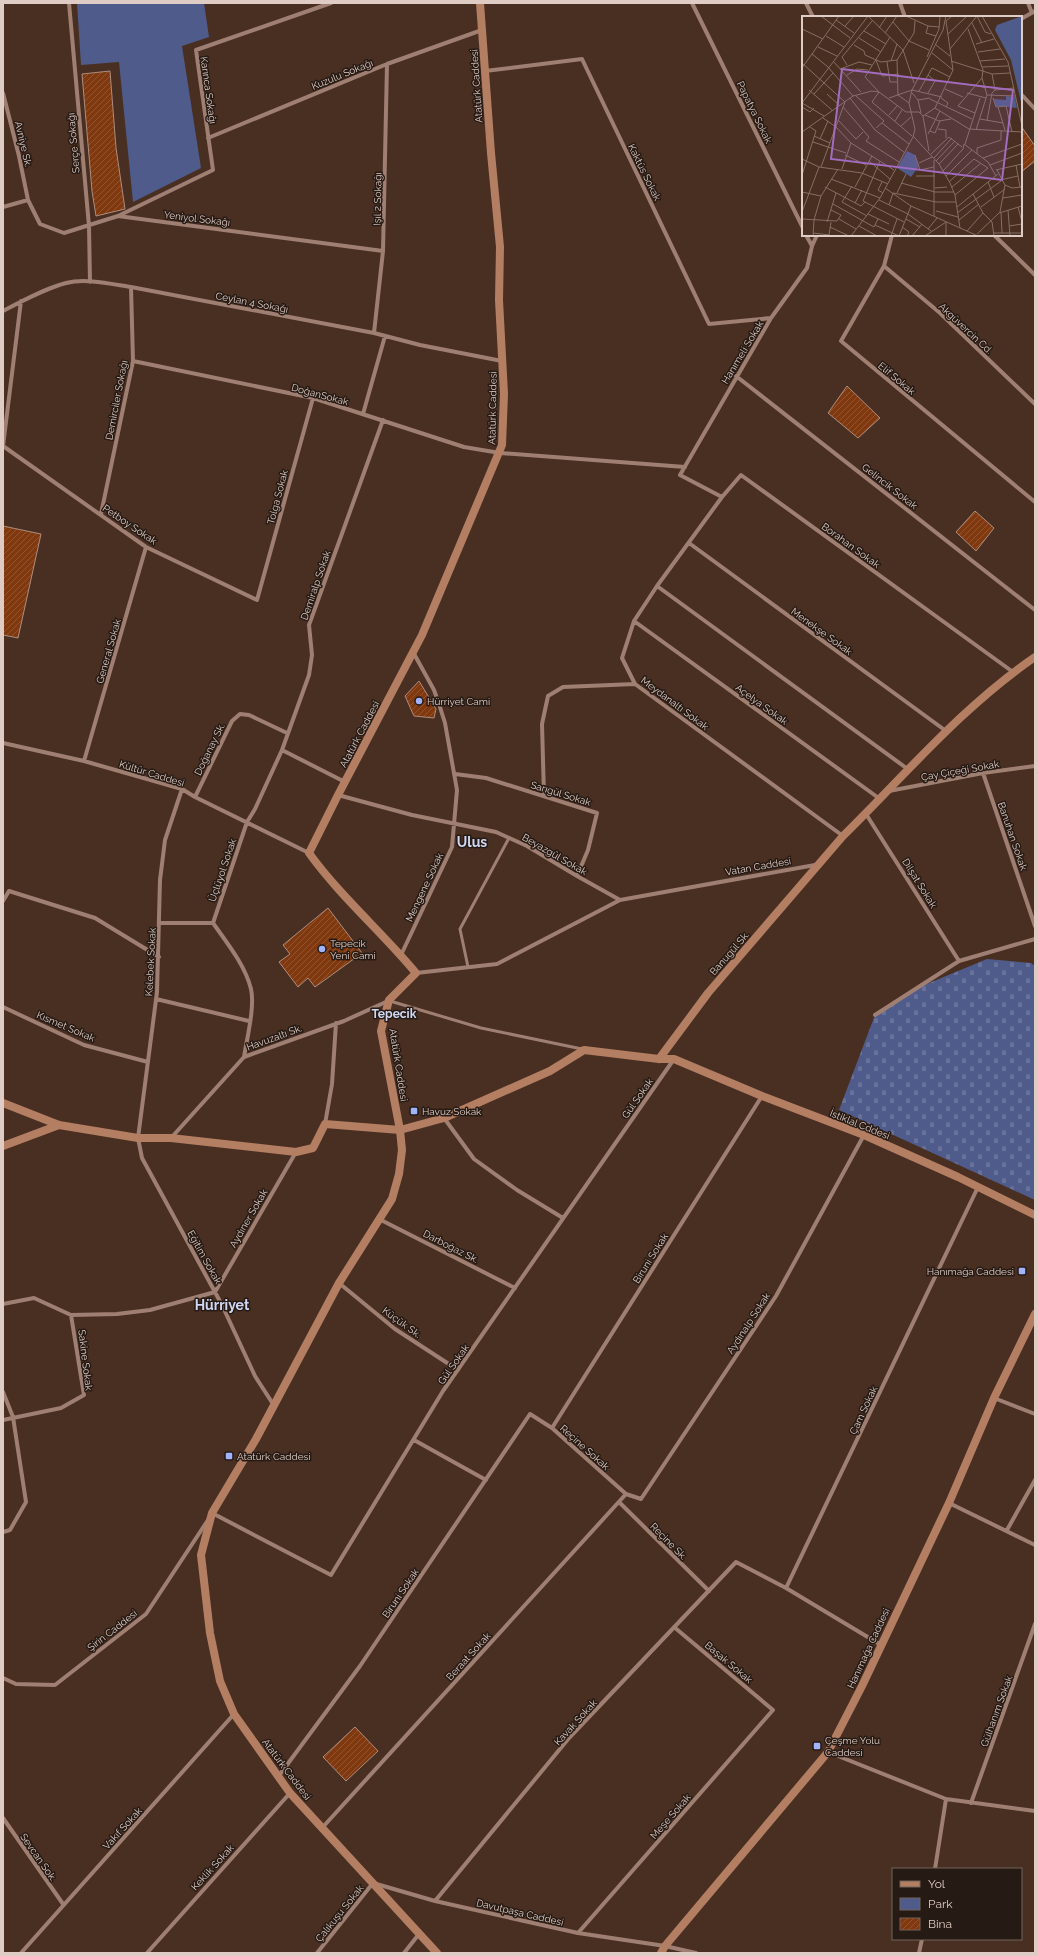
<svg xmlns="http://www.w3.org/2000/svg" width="1038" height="1956" viewBox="0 0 1038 1956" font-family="Raleway,sans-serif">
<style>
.green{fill:#4f5b8a}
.cemetery{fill:url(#cemetery-stones)}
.building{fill:url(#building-hatch);stroke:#ad8d7e}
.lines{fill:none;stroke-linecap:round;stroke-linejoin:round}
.lane{stroke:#9f7f71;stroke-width:3}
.street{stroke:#9f7f71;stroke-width:4}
.secondary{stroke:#b47e63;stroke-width:8}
.poi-dot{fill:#a0b3fd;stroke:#261a14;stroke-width:1.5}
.labels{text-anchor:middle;stroke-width:3;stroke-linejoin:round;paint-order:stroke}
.street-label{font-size:10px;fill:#dfcdc5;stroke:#261a14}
.poi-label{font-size:10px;fill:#dfcdc5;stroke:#261a14;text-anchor:start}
.quarter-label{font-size:12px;font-weight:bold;fill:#d0d8f4;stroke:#261a14}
.district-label{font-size:14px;font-weight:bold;fill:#d0d8f4;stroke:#261a14}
.inset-road{fill:none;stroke:#856e63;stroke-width:1}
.view{fill:#a36cc1;fill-opacity:0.15;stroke:#a36cc1;stroke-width:2}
.inset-edge{fill:none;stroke:#dfcdc5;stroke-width:2}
</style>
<defs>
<pattern id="cemetery-stones" width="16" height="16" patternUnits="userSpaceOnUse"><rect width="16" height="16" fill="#4f5b8a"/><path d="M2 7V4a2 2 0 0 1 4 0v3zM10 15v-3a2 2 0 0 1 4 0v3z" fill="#687199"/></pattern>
<pattern id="building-hatch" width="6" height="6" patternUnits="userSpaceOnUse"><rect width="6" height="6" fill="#80390e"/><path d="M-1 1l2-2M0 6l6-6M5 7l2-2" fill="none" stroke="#925430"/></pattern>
</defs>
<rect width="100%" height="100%" fill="#492f22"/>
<path class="green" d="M77,3H204L209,37L182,46L201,168L133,202L119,62L81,65Z"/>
<path class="cemetery" d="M987,959L1031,963L1035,966V1200L839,1110L875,1015L922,986Z"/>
<path class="building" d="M110,71L116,148L125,209L96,216L92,191L82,74Z
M1021,126L1035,146V161L1021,172Z
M847,386L880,418L858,438L828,413Z
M975,511L994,528L976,551L956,532Z
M3,526L41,534L18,638L3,635Z
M419,681L436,709L434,718L414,716L405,696Z
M328,908L362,953L315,987L308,978L298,987L279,962L290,954L283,945Z
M355,1727L378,1751L346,1781L323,1757Z"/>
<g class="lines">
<path class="lane" d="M468,967L460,929L509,838
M390,1001L481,1028L582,1049"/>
<path class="street" d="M69,3L89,226L90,282
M692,3L803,228
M806,3L813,17
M900,3L905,17
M1028,3L1032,13
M1021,19L1035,11
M485,71L582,59L709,324L771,318
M3,93L19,156L28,200L40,224L64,233L118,216L383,251
M1021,94L1035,109
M208,138L387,64L482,30
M3,207L28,200
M118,216L213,170L196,50L331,3
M806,235L812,246
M817,235L812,246L807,268L771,318L680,475L722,497L741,475L1013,672
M892,235L884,266L841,341L1035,502
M994,235L1035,275
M884,266L940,313L1035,404
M3,311C22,301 44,289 66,283C86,278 111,284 131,287L374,333L420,345L502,361
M374,333L383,251L387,64
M133,361L313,398L464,447L500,453L685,467
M736,376L1035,610
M363,414L385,336
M3,446L146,547L257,600L313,398
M3,446L21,301
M722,497L657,586L634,621L622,658L635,684L843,836
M101,514L133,361L131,287
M689,543L946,731
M657,586L909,770
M634,621L880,799
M3,743L84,761L182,789L195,797L309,853
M282,750L345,782
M84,761L146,547
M983,773L1035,926
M455,774L486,778L597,813L588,850L577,876
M182,789L165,840L160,880L157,992L138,1138L142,1158L222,1305L255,1376L273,1404
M889,791L983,773L1035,766
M338,795L412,815L496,832L527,846L577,876L620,900
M544,796L542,724L548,696L563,687L635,684
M195,797L232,721L240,714L249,715L287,733
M866,814L959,961
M3,901L9,891L95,918L159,957
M160,923H213C227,943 245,965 251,989C255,1007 247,1038 244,1057
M213,923L247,822L255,809L282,750L309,675L312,655L309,625L383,420
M401,955L452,847L457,790L445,723L439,704L434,690L413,652
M416,973L497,964L620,900L815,865
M156,999L249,1021
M3,1007L84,1045L148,1062
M875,1015L959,961L1035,939
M444,1118L474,1159L517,1190L563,1218
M325,1124L332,1084L336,1023
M171,1138L244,1057L344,1021L388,1001
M379,1219L515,1288
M339,1283L395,1329L458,1370
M3,1304L34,1298L71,1315L117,1314L150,1310L215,1292L296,1152
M3,1392L13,1417L26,1502L10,1530L3,1532
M994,1398L1035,1414
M3,1420L61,1408L84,1395L71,1315
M552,1428L762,1096
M414,1440L486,1480
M619,1502L709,1591
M949,1503L1035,1545
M212,1514V1513L331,1575L443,1391L674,1059
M1007,1530L1035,1480
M786,1588L881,1645
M3,1678L16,1684L55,1685L146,1614L208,1520
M828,1752L946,1799L1035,1811
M278,1777L360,1666L530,1414L552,1428L626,1494L641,1499L776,1296L864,1135
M971,1803L1035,1624
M3,1818L63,1904
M322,1828L626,1494
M935,1869L946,1799
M435,1901L569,1738L736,1562L786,1588L978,1187
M578,1933L773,1710L674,1627
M21,1953L234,1714
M147,1953L290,1793
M317,1953L373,1883L435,1901L578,1933L665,1946L696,1953
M404,1953L419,1934
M919,1953L922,1939"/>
<path class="secondary" d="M659,1059L708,993L843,836C905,775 963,706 1035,657
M3,1103L59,1125L138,1138H171L296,1152L313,1148L325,1124L400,1130L444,1118L550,1071L584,1050L659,1059H674L762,1096L864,1135L958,1177L1035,1215
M3,1146L59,1125
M437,1953L290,1793L234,1714L220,1681L210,1633L201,1555L212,1513L256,1439L339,1283L392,1199L399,1174L402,1150L400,1130L381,1031L389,1000L416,973C382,932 340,896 309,853L338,795L422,635L502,445L504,394L499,300L500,247L491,153L480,3
M661,1953L665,1946L828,1752L862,1686L949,1503L994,1398L1035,1314"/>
</g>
<g class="poi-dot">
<circle cx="419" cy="701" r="4"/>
<circle cx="322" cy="949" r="4"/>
<rect x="410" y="1107" width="8" height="8" rx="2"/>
<rect x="1018" y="1267" width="8" height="8" rx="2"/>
<rect x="225" y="1452" width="8" height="8" rx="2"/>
<rect x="813" y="1742" width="8" height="8" rx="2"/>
</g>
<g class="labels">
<g class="street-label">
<text transform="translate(342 74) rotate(-22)" y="4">Kuzulu Sokağı</text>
<text transform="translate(476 86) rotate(-94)" y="4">Atatürk Caddesi</text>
<text transform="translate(209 90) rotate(82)" y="4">Karınca Sokağı</text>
<text transform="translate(755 112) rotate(64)" y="4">Papatya Sokak</text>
<text transform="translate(73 143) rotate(-95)" y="4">Serçe Sokağı</text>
<text transform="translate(24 144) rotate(77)" y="4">Avniye Sk.</text>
<text transform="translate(645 172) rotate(64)" y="4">Kaktüs Sokak</text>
<text transform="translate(377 199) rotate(-89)" y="4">Işıl 2 Sokağı</text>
<text transform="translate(197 218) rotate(7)" y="4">Yeniyol Sokağı</text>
<text transform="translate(252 302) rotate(11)" y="4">Ceylan 4 Sokağı</text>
<text transform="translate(966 328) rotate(43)" y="4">Akgüvercin Cd.</text>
<text transform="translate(742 352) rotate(-59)" y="4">Hanımeli Sokak</text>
<text transform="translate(897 378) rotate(40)" y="4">Elif Sokak</text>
<text transform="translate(320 394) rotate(15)" y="4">DoğanSokak</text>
<text transform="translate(116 400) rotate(-79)" y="4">Demirciler Sokağı</text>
<text transform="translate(492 408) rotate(-89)" y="4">Atatürk Caddesi</text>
<text transform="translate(890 486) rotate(38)" y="4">Gelincik Sokak</text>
<text transform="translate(277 497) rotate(-75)" y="4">Tolga Sokak</text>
<text transform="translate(130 524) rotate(34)" y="4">Petboy Sokak</text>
<text transform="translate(851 545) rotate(36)" y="4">Borahan Sokak</text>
<text transform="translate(315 585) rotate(-71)" y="4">Demiralp Sokak</text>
<text transform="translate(822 631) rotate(36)" y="4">Menekşe Sokak</text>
<text transform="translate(108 651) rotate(-74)" y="4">General Sokak</text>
<text transform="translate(675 703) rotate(37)" y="4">Meydanaltı Sokak</text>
<text transform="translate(762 704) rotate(36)" y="4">Açelya Sokak</text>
<text transform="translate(359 734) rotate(-62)" y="4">Atatürk Caddesi</text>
<text transform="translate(209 749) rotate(-64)" y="4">Doğanay Sk.</text>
<text transform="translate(960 770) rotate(-10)" y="4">Çay Çiçeği Sokak</text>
<text transform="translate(152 773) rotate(17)" y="4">Kültür Caddesi</text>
<text transform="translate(561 793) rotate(17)" y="4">Sarıgül Sokak</text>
<text transform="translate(1013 836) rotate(71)" y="4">Banuhan Sokak</text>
<text transform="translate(555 854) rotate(30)" y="4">Beyazgül Sokak</text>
<text transform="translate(758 866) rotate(-10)" y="4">Vatan Caddesi</text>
<text transform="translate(222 870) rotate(-71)" y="4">Üçlüyol Sokak</text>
<text transform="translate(920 883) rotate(58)" y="4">Dilşat Sokak</text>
<text transform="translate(424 887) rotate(-65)" y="4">Mengene Sokak</text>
<text transform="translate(729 953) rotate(-49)" y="4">Banugül Sk.</text>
<text transform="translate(150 962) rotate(-87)" y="4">Kelebek Sokak</text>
<text transform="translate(66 1026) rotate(23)" y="4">Kısmet Sokak</text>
<text transform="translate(274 1037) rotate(-20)" y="4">Havuzaltı Sk.</text>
<text transform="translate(399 1065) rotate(81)" y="4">Atatürk Caddesi</text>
<text transform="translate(637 1098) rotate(-55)" y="4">Gül Sokak</text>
<text transform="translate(860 1124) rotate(22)" y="4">İstiklal Cddesi</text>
<text transform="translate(248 1218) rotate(-60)" y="4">Aydıner Sokak</text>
<text transform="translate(451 1246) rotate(27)" y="4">Darboğaz Sk.</text>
<text transform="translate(205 1257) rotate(61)" y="4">Eğitim Sokak</text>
<text transform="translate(650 1258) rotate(-58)" y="4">Biruni Sokak</text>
<text transform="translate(402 1322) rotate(36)" y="4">Küçük Sk.</text>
<text transform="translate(748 1323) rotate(-57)" y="4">Aydınalp Sokak</text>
<text transform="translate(86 1360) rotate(83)" y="4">Sakine Sokak</text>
<text transform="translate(453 1364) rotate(-55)" y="4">Gül Sokak</text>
<text transform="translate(863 1410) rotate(-65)" y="4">Çam Sokak</text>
<text transform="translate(585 1447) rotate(42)" y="4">Reçine Sokak</text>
<text transform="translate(669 1541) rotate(45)" y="4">Reçine Sk.</text>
<text transform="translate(400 1593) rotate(-56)" y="4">Biruni Sokak</text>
<text transform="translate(112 1630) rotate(-38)" y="4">Şirin Caddesi</text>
<text transform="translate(868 1648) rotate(-65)" y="4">Hanımağa Caddesi</text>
<text transform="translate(468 1656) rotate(-48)" y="4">Beraat Sokak</text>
<text transform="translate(729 1662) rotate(40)" y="4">Başak Sokak</text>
<text transform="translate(996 1711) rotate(-70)" y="4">Gülhanım Sokak</text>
<text transform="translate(575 1722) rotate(-48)" y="4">Kavak Sokak</text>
<text transform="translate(287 1769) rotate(53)" y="4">Atatürk Caddesi</text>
<text transform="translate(670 1816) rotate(-49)" y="4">Meşe Sokak</text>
<text transform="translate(122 1828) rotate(-48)" y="4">Vakıf Sokak</text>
<text transform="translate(39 1857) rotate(55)" y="4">Sevcan Sok.</text>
<text transform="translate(212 1867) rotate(-48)" y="4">Keklik Sokak</text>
<text transform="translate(520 1912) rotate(13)" y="4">Davutpaşa Caddesi</text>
<text transform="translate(339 1913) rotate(-51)" y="4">Çalıkuşu Sokak</text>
</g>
<g class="poi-label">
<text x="427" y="705">Hürriyet Cami</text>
<text x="330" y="947">Tepecik<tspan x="330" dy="12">Yeni Cami</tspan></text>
<text x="422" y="1115">Havuz Sokak</text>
<text x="1014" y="1275" text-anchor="end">Hanımağa Caddesi</text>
<text x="237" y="1460">Atatürk Caddesi</text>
<text x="825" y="1744">Çeşme Yolu<tspan x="825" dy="12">Caddesi</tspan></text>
</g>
<g class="quarter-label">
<text x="394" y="1018">Tepecik</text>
</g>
<g class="district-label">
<text x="472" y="847">Ulus</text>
<text x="222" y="1310">Hürriyet</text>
</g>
</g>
<g transform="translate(802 16)">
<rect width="220" height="220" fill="#492f22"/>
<path d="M220,0V90L209,44L193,14L195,9ZM204,80L213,81L215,92L194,90L192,83L204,84Z" fill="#4f5b8a"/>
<path d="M105,135L113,139L117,150L109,161L95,152Z" fill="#4f5b8a"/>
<path class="inset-road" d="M19,0L48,22M66,0L101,34L112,67M104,0L126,10L137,11M175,0L183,16L189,18M180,0L206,46L220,110M34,4L52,17M91,6L107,25L127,34M170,7L180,27M43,10L52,0M126,10L124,17L134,20M77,12L85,0M0,13L21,23M166,13L181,54L180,62L156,90L173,97M62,15L84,28M83,17L95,0M146,18L165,0M24,20L42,31M88,21L63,61L77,76L70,86L110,120M57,22L79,36M174,28L192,23M52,29L62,35L63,39L79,46L95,44M134,29L148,40M16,31L35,40M148,33L175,0M176,36L198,33M130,37L151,54M10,38L26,51L51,80M125,41L137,13L138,0M74,44L80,60L97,58M95,44L96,79L107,87M95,44L112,17L113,5M31,45L59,76M89,45L95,28M149,45L190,58L208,57M178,45L203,43M85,46L88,66H95M0,47L43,86L19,151M45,49L40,41L70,5M180,51L206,50M0,52L37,0M38,53L57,46L70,49M190,58L193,74M45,59L55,53L66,54M172,69L184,72M143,73L161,81M7,74L31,95M193,74L212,72M117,75L130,52L148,61M110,77L116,84L119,97M126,77L133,65L126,59M165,77L184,82M12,78L31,57M25,78L37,89M185,79L214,80M54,80L82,105L74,112M48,82L73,114L103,137M87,82L110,74L140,81M139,82L146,87L144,91M191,82L194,91L204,90L210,116M128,83L170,103M116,84L128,82M0,91L8,96L12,92M41,91L67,121L64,125L97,146M196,91L203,114M133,92L151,54L144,5L150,0M87,99L95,90M123,99L137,105L149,103M22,100L0,87L66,0M121,100L127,135M21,102L34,111L49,127L92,154M178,103L201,107M36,104L54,123L61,116M93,105L100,94M185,105L190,77L193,74M80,107L107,128M99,110L109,101M136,113L144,114V122M174,114L185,79L180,62M128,115L133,117L138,105M0,116L51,80L70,75L77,76L104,96H117L121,100L133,92L167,113L220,116M126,118L138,95M12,120L28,127M111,120L137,148L148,167L153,179L158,212M18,123L26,105M11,126L44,137M163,128L178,82M129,138L147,121L160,131M175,138V132L199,124V115M43,139L64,149M113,139L118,154M132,142L150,122M181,142L220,128M0,143L17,151L60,157L86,168M67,145L88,163M78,145L61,185L102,206M134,145L153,125M117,147L130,141M137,148L156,128M188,149L220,137M214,149L218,171M40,153L49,127M118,154L132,151M194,154L220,148M195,154L203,169L210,172L220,171M141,155L161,133L162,128L186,146L194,160M0,159L14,115L8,111M114,160H133M144,160L170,134M29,163L78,182M198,164L216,160M80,166L76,174L81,177M147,166L172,143L186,152L153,179M186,166L192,181M99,167L133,176H152M50,170L40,186L65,200M23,171L59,190L63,186M53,171L70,140M150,171L178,148M83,172L109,190L176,220M133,172L145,171M0,176L19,180M91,177L134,186H154M95,177L104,158M171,178L181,197L190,206L192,220M201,182L220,179M77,184L106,198L129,215M53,187L60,174M31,188L72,211L76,203M87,189L91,177M155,191L196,158M179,191L203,173M216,191L220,206M206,194L208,220M134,195L156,201M0,196L17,151M198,196L203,169M155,197L199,165M199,197L200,217M66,198L87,208M132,200V144M0,203L35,205L39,199L29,194M37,203L54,213M104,203L118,211M157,204L177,188M25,206L34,177M144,206V220M73,209L97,220M57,210L75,220M207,210L220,208M28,211L47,220M100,211L107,216L105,220M126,213L135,202M165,215L181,197M11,217L27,219L29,206M191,217H220M175,218L197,197L220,190M11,220L12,204L19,180L36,153M49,220L78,182L111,121L113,113L107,87L110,74L141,14L144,0M89,220L95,203M97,220L109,190M110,220L120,208M123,220L144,206"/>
<path class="view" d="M40,53L211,74L200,164L29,143Z"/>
<rect width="220" height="220" class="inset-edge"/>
</g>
<rect width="1038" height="1956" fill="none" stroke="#dfcdc5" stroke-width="8"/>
<rect x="892" y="1868" width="130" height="72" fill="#261a14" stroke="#70625b"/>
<rect x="900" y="1881" width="20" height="6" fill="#b47e63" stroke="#70625b"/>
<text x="928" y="1888" font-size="12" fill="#dfcdc5">Yol</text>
<rect x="900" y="1898" width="20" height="12" fill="#4f5b8a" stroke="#70625b"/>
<text x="928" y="1908" font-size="12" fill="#dfcdc5">Park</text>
<rect x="900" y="1918" width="20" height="12" fill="url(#building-hatch)" stroke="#70625b"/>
<text x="928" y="1928" font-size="12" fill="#dfcdc5">Bina</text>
</svg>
